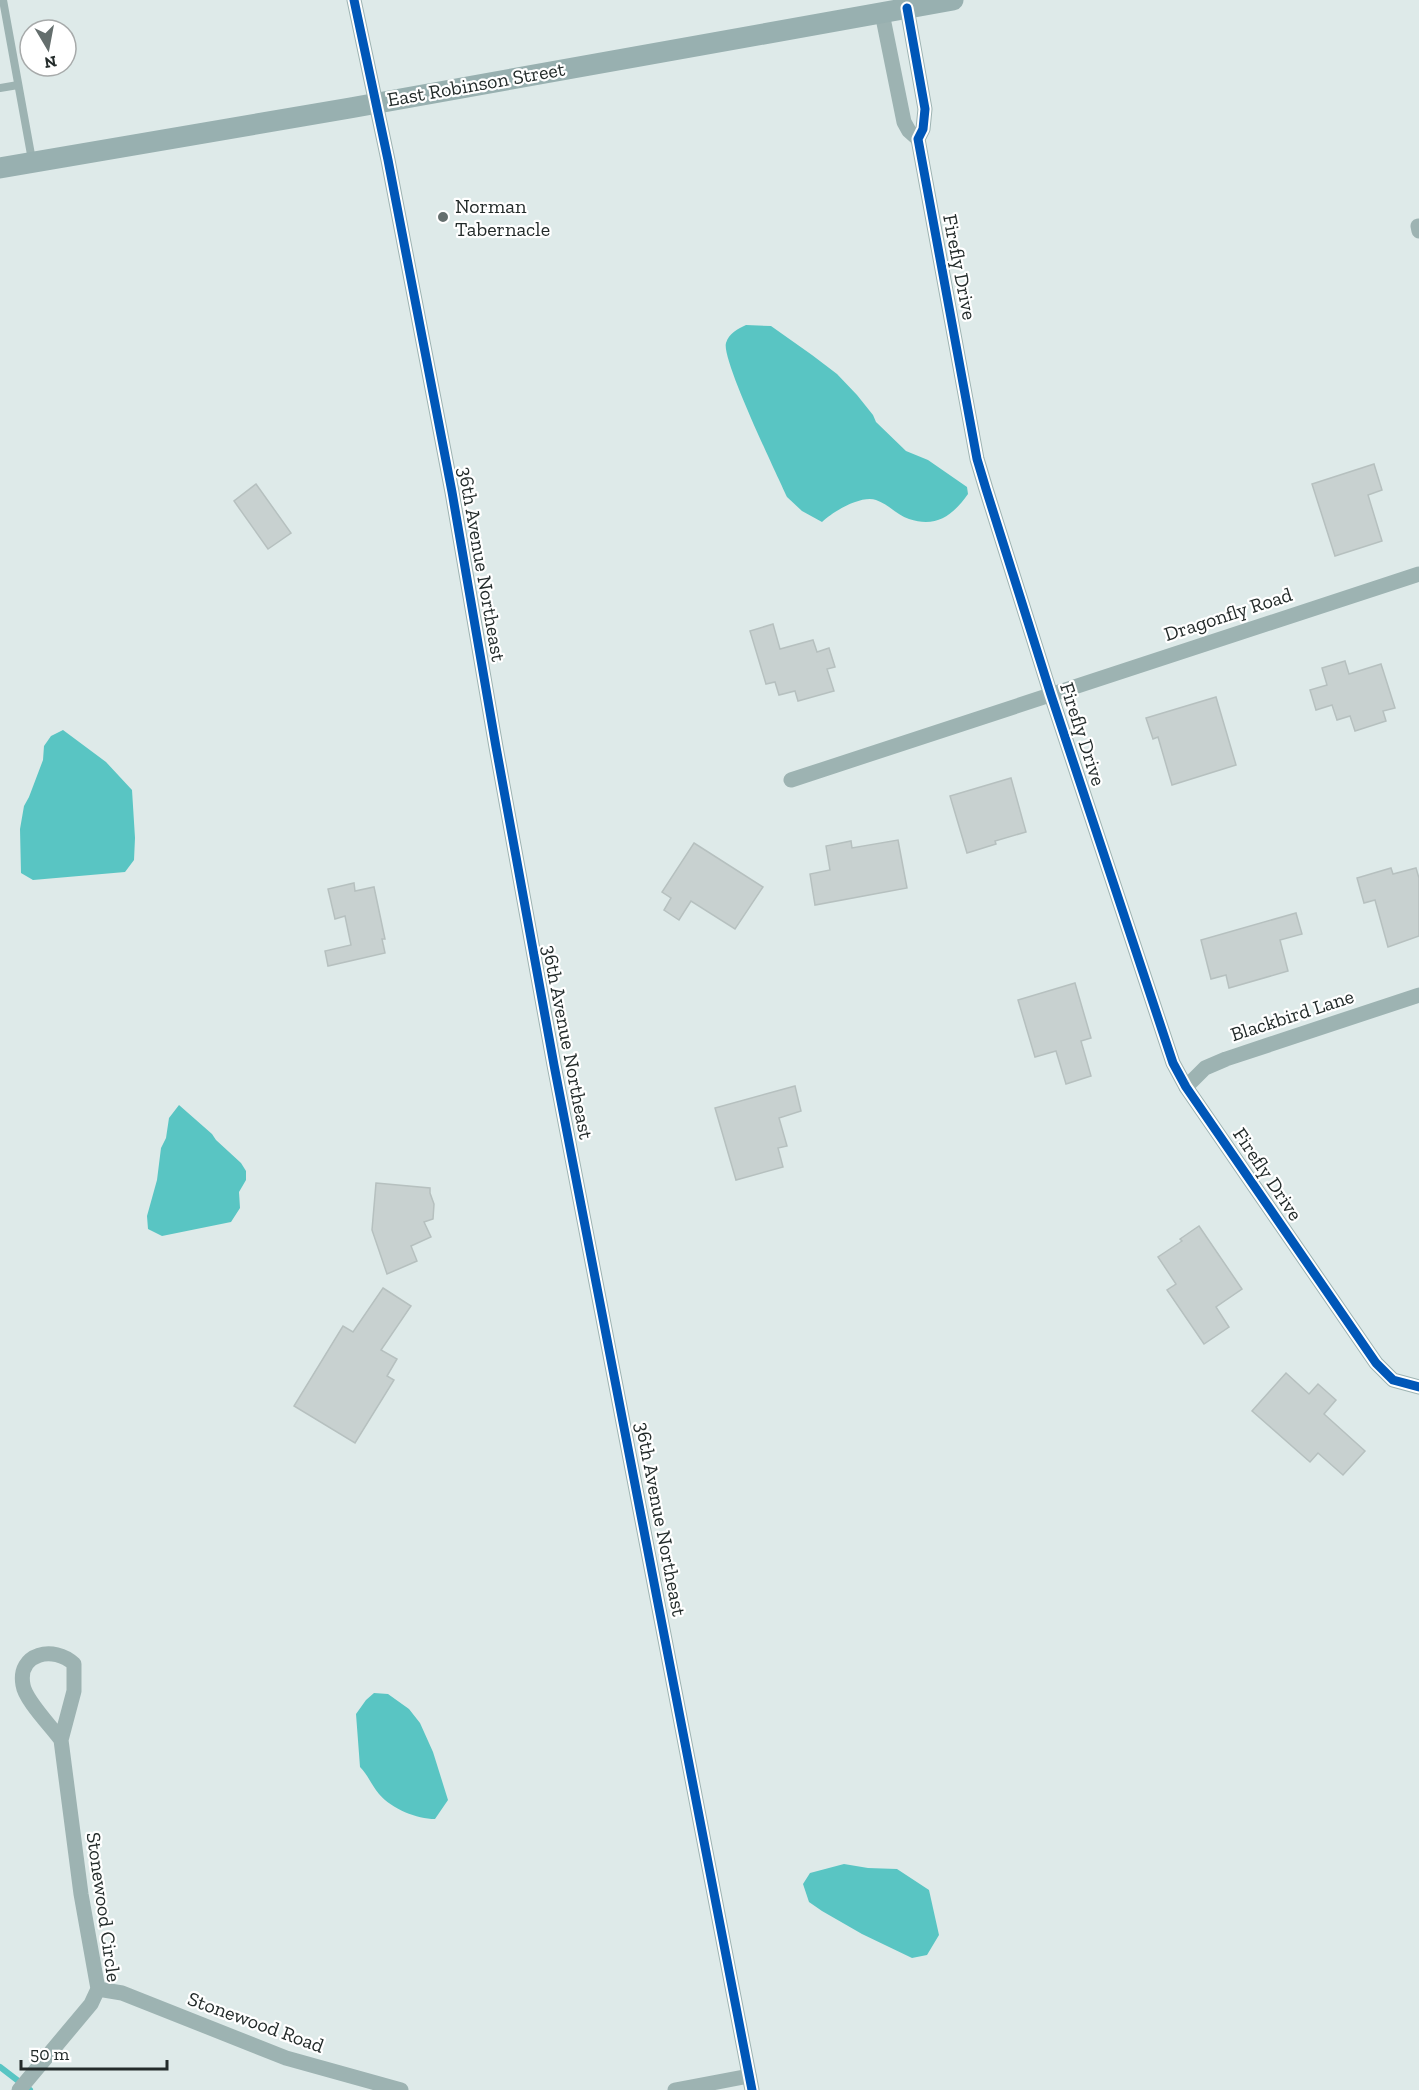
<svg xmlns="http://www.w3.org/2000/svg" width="1419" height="2090" viewBox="0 0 1419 2090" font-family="'Zilla Slab',serif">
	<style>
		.water { fill: #59c5c3 }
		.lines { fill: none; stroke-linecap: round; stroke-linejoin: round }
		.stream { stroke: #59c5c3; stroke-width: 6 }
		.building { fill: #c8d1d0; stroke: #b6c0bf; stroke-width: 1.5 }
		.lane { stroke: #9db3b2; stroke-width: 8 }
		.street { stroke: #9db3b2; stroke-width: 15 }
		.secondary { stroke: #98b0b0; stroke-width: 21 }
		.cycleway-casing { stroke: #fff; stroke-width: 13 }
		.cycleway { stroke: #0057b8; stroke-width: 9 }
		.poi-dot { fill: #646e6d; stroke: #fff; stroke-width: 2 }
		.labels { text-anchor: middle; stroke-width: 4.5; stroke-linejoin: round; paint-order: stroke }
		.street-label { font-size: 20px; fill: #232b2a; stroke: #fff }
		.poi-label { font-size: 20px; fill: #232b2a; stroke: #fff; text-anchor: start }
	</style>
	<rect width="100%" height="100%" fill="#deeae9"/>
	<!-- water -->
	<g class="water">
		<path d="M746,325L771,326L812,355L837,374L857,395L873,415L876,422L906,451L928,460L967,487L968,494C953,515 937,528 909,519C897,515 888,504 876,500C861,495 832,512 822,522L802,511L787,497C777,475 721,359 726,343C729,333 738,329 746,325Z"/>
		<polygon points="63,730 106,762 132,790 135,838 134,860 125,872 33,880 21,873 20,829 24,806 29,797 43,760 44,746 51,736"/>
		<polygon points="179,1105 212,1134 216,1140 241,1163 246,1171 246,1180 239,1192 240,1208 231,1222 162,1236 148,1229 147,1216 157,1180 161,1148 166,1138 169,1118"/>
		<path d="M374,1693L388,1694L409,1709L420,1723L433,1752L448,1800L435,1819C417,1819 392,1809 379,1794C372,1786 368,1775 360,1767L356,1714L366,1700Z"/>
		<polygon points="844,1864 868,1868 897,1869 929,1890 939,1935 927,1955 912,1958 862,1934 822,1911 809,1902 803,1884 810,1873"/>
	</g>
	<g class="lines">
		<!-- stream -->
		<polyline class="stream" points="0,2067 30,2090"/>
	</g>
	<!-- building -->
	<g class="building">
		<polygon points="1374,464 1382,490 1368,495 1382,541 1335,556 1312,484"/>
		<polygon points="256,484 291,533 268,549 234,501"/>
		<polygon points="773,624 780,649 813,640 817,652 829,648 835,667 827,669 834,691 798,701 795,691 779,695 775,682 766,684 750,631"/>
		<polygon points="1345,661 1349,674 1381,664 1395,708 1383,711 1386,721 1355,731 1350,716 1337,720 1332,705 1316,710 1310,690 1327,685 1322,668"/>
		<polygon points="1216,697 1236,765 1172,785 1158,737 1153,739 1146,718"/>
		<polygon points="1011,778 1026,832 995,841 996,844 967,853 950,796"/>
		<polygon points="898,840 907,888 815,905 810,874 830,870 826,846 851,841 852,848"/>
		<polygon points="694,843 763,887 735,929 691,901 679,920 664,910 671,898 662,892"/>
		<polygon points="1391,868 1393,874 1416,868 1419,878 1419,936 1388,947 1375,900 1364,903 1357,878"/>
		<polygon points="354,883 355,891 374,887 385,939 382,939 385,953 328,966 325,951 351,945 345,916 335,919 328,889"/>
		<polygon points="1296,913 1302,934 1280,940 1288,971 1229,988 1226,975 1211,979 1201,940"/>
		<polygon points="1075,983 1091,1038 1081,1041 1091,1076 1066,1084 1056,1051 1035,1057 1018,1000"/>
		<polygon points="795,1086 801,1111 779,1118 787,1146 778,1148 783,1167 736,1180 715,1108"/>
		<polygon points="376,1183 430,1188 430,1193 434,1204 433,1219 424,1222 431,1237 411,1246 417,1261 387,1274 372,1230"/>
		<polygon points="1199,1226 1242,1289 1216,1307 1229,1327 1204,1344 1167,1290 1176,1284 1158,1257 1182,1241 1180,1239"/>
		<polygon points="383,1288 411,1306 381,1350 397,1359 387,1376 394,1380 355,1443 294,1406 343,1326 353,1332"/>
		<polygon points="1286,1373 1309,1394 1318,1384 1336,1400 1324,1414 1365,1451 1343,1475 1318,1453 1310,1462 1252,1411"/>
	</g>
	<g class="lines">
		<!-- lane -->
		<g class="lane">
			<polyline points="3,0 32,160"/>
			<polyline points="0,88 18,85"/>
		</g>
		<!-- street -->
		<g class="street">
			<polyline points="354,0 388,160 452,492 496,747 554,1065 752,2090"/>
			<polyline points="907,8 925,109 923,129 918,139 977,459 986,489 1051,695 1173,1063 1186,1087 1376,1363 1393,1380 1419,1387"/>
			<polyline points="882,13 904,122 909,131 918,139"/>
			<polyline points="1418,226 1419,231"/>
			<polyline points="791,780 1419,574"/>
			<polyline points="1186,1087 1205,1068 1226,1059 1419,995"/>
			<polyline points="98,1989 122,1993 286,2058 401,2090"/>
			<path d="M19,2090L91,2004L98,1989L81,1894L61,1740L74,1691V1664C54,1645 17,1653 23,1685C25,1700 51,1726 61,1740"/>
			<polyline points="675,2090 749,2076"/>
		</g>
		<!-- secondary -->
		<polyline class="secondary" points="0,168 350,108 953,0"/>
		<!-- cycleway casing -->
		<g class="cycleway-casing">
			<g id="cycleway">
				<polyline points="354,0 388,160 452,492 496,747 554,1065 752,2090"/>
				<polyline points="907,8 925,109 923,129 918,139 977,459 986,489 1051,695 1173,1063 1186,1087 1376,1363 1393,1380 1419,1387"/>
			</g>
		</g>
		<!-- cycleway -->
		<use href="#cycleway" class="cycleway"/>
	</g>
	<!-- markers -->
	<circle class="poi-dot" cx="443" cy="217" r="6"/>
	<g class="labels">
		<!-- street labels -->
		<g class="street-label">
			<text transform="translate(476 84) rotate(-10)" y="7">East Robinson Street</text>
			<text transform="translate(960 267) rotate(79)" y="7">Firefly Drive</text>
			<text transform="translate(482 564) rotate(80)" y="7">36th Avenue Northeast</text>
			<text transform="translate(1228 614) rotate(-18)" y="7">Dragonfly Road</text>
			<text transform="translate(1083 734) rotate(72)" y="7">Firefly Drive</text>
			<text transform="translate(1292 1015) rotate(-18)" y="7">Blackbird Lane</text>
			<text transform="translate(568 1042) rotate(79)" y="7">36th Avenue Northeast</text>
			<text transform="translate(1268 1174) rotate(56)" y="7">Firefly Drive</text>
			<text transform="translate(661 1519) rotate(79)" y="7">36th Avenue Northeast</text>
			<text transform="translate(104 1907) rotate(82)" y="7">Stonewood Circle</text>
			<text transform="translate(256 2022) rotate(20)" y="7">Stonewood Road</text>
		</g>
		<!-- poi labels -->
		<g class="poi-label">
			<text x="455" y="213">Norman<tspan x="455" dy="23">Tabernacle</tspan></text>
		</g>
	</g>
	<!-- north arrow -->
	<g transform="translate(48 48) rotate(170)"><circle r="28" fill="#ffffff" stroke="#a7aaaa" stroke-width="1.5"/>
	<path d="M0-4.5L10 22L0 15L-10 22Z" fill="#646e6d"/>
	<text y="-9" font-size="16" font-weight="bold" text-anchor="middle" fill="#232b2a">N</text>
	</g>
	<!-- scale -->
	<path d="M21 2060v9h146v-9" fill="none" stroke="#232b2a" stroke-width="3"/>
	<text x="30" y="2060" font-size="18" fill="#232b2a" stroke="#ffffff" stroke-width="4.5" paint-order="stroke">50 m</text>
</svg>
